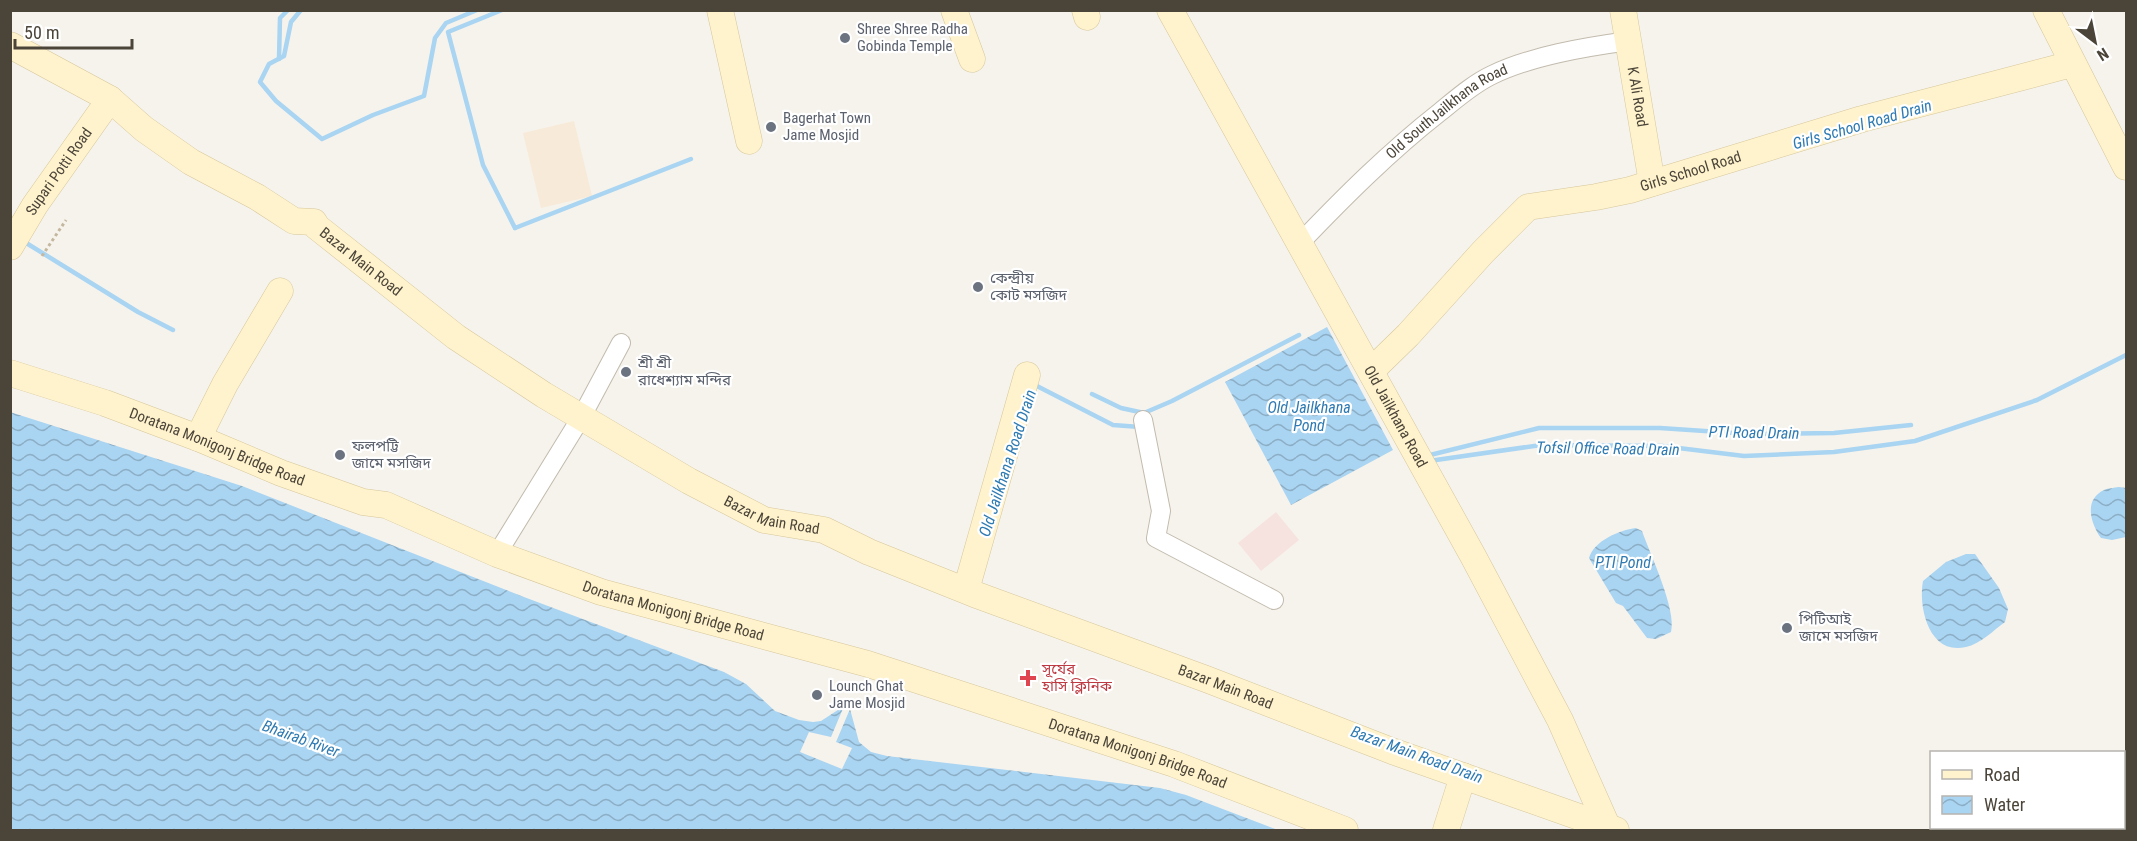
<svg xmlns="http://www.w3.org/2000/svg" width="2137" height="841" viewBox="0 0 2137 841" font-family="'Roboto Condensed','Noto Sans Bengali',sans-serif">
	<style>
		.commercial { fill: #f7ead8 }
		.medical { fill: #f6e3e0 }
		.water { fill: url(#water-waves) }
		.pier { fill: #f6f3ec }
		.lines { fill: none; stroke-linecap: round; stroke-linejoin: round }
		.stream { stroke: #a9d4f2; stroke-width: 4.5 }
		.street-casing { stroke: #c2bbae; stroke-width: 20 }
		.secondary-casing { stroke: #d6c79b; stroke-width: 27 }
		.path { stroke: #c4b79f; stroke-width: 3; stroke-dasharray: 3 3; stroke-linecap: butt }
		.street { stroke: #fff; stroke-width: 18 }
		.secondary { stroke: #fff3cd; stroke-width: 26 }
		.worship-dot { fill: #6b7280; stroke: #fff; stroke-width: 2 }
		.health-dot { fill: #e0444e; stroke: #fff; stroke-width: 2 }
		.labels { text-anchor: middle; stroke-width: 4.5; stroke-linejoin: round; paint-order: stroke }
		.worship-label { font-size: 15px; fill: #5b616d; stroke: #fff; text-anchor: start }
		.street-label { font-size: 15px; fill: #4b4439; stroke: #fff }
		.health-label { font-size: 15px; fill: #be3a42; stroke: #fff; text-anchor: start }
		.water-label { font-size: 16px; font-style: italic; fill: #2e7ab2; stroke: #fff }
	</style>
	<defs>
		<pattern id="water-waves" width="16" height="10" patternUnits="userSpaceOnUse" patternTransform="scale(1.5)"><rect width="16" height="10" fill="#a9d4f2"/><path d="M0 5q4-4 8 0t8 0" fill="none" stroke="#8caec5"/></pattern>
	</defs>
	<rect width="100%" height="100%" fill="#f6f3ec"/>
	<!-- commercial -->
	<polygon class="commercial" points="574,121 592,196 541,208 523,133"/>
	<!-- medical -->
	<polygon class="medical" points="1276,512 1299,540 1261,571 1238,543"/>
	<!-- water -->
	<g class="water">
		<polygon points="1327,327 1393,450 1291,505 1225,382"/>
		<polygon points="10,412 242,486 524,597 724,672 746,684 775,711 799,720 813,722 821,721 844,706 850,709 859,742 871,752 887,756 1160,788 1186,795 1278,830 11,830"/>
		<path d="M2119,487L2126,488V537L2112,540L2101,538C2091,524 2083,500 2104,490C2108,488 2114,488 2119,487Z"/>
		<path d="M1636,528L1642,531C1650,554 1677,610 1671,632L1656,639L1647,638L1623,606L1616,603L1589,558C1594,541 1619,530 1636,528Z"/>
		<path d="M1966,554H1975L1999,588L2008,609L2005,622C1994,630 1980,644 1966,647C1929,656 1918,607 1923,581L1946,562Z"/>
	</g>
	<!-- pier -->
	<polygon class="pier" points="844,706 850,709 836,742 852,748 842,769 800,752 809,732 831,737"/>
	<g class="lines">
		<!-- stream -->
		<g class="stream">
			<polyline points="301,10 291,22 284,56 269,64 260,82 276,101 322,139 373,115 424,96 435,38 446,23 477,10"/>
			<polyline points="502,10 448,32 483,165 515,228"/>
			<polyline points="279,59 280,18 288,10"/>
			<polyline points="515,228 691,159"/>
			<polyline points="23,241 138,312 173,330"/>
			<polyline points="1033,384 1113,425 1140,427"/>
			<polyline points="1092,394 1121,408 1144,413 1172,401 1299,335"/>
			<polyline points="1426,456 1539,428 1660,428 1749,434 1834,433 1911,425"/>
			<polyline points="1429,461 1541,445 1662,446 1744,456 1834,452 1915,441 2037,400 2126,355"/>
		</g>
		<!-- street casing -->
		<g class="street-casing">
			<g id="street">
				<path id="s1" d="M1300,243C1344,197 1389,152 1440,112C1456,99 1473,84 1492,75C1531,56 1585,47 1629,41"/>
				<polyline points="1143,420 1161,511 1156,538 1274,600"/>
				<polyline points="497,554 582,416 621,343"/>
				<polyline points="2124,774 2126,772"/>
				<polyline points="2018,830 2023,828"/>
			</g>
		</g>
		<!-- secondary casing -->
		<g class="secondary-casing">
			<g id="secondary">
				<polyline points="720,10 749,141"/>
				<polyline points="954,10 972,59"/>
				<polyline points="1085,10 1087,17"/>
				<path id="s2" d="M1170,10L1473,556L1560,720L1608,828"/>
				<path id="s3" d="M1623,10L1652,183"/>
				<polyline points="2046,10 2126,167"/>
				<path id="s4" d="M10,45L110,99L144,129L191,162L257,197L294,221L314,222L317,227L456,337L544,395L689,481L764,520L824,530L869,552L974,594L1206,679L1392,751L1616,830"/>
				<path id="s5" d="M10,247L35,205L110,99"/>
				<path id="s6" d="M1371,371L1408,335L1483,252L1528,207L1596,197L1630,190L1862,119L2072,64"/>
				<path id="s7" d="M10,373L105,403L198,438L281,473L363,502L386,505L497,554L601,592L868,664L1174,764L1345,830"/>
				<polyline points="198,438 225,384 280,291"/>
				<polyline points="966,590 1027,375"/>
				<polyline points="1446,830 1463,776"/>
			</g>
		</g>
		<!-- path -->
		<polyline class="path" points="42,256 66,220"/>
		<!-- street -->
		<use href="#street" class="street"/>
		<!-- secondary -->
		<use href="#secondary" class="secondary"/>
	</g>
	<!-- markers -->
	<g class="worship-dot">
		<circle cx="845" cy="38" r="6"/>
		<circle cx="771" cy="127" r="6"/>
		<circle cx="978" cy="287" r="6"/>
		<circle cx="626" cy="372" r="6"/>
		<circle cx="340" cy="455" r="6"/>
		<circle cx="1787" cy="628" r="6"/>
		<circle cx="817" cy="695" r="6"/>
	</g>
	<path class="health-dot" d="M1025 669h6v6h6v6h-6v6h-6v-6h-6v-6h6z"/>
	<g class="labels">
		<!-- worship labels -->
		<g class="worship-label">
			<text x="857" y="34">Shree Shree Radha<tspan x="857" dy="17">Gobinda Temple</tspan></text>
			<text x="783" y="123">Bagerhat Town<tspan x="783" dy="17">Jame Mosjid</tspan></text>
			<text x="990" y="283">কেন্দ্রীয়<tspan x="990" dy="17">কোট মসজিদ</tspan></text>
			<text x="638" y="368">শ্রী শ্রী<tspan x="638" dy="17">রাধেশ্যাম মন্দির</tspan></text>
			<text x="352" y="451">ফলপট্টি<tspan x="352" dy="17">জামে মসজিদ</tspan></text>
			<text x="1799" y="624">পিটিআই<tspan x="1799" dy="17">জামে মসজিদ</tspan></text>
			<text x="829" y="691">Lounch Ghat<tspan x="829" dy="17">Jame Mosjid</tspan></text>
		</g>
		<!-- street labels -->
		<g class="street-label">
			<text dy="5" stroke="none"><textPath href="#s3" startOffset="88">K Ali Road</textPath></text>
			<text dy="5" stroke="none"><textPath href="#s1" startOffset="198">Old SouthJailkhana Road</textPath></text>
			<text dy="5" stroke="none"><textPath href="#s6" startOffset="394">Girls School Road</textPath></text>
			<text dy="5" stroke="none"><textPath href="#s5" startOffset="90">Supari Potti Road</textPath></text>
			<text dy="5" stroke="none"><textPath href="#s4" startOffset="417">Bazar Main Road</textPath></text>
			<text dy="5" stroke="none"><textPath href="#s2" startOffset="465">Old Jailkhana Road</textPath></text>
			<text dy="5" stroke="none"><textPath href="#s7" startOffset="220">Doratana Monigonj Bridge Road</textPath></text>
			<text dy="5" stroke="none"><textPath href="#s4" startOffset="903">Bazar Main Road</textPath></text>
			<text dy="5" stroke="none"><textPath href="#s7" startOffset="706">Doratana Monigonj Bridge Road</textPath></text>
			<text dy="5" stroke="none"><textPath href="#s4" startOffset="1389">Bazar Main Road</textPath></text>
			<text dy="5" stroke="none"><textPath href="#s7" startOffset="1192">Doratana Monigonj Bridge Road</textPath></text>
		</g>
		<!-- health labels -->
		<g class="health-label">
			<text x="1042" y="674">সূর্যের<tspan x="1042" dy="17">হাসি ক্লিনিক</tspan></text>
		</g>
		<!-- water labels -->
		<g class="water-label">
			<text transform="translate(1862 124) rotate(-16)" y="6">Girls School Road Drain</text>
			<text x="1309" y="413">Old Jailkhana<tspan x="1309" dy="18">Pond</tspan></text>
			<text transform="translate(1754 432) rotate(1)" y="6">PTI Road Drain</text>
			<text transform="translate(1608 448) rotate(1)" y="6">Tofsil Office Road Drain</text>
			<text transform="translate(1007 463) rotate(-72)" y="6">Old Jailkhana Road Drain</text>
			<text x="1623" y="568">PTI Pond</text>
			<text transform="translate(301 738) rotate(20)" y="6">Bhairab River</text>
			<text transform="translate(1417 754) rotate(20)" y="6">Bazar Main Road Drain</text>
		</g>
	</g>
	<!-- border -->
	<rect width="2137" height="841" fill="none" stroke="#4b4439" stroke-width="24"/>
	<!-- legend -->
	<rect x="1930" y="751" width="195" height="78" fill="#ffffff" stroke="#b7b4b0" stroke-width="1.5"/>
	<rect x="1942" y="770" width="30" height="9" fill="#fff3cd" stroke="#b7b4b0" stroke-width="1.5"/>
	<text x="1984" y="781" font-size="18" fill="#4b4439">Road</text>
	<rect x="1942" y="796" width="30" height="18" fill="url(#water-waves)" stroke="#b7b4b0" stroke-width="1.5"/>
	<text x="1984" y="811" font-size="18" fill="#4b4439">Water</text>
	<!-- north arrow -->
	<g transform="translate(2095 42) rotate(148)" stroke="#ffffff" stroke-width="4.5" paint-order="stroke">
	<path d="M0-4.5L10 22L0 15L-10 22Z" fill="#4b4439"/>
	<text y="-9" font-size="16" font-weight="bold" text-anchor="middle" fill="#4b4439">N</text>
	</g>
	<!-- scale -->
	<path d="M15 39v9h117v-9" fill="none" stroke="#4b4439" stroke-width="3"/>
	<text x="24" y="39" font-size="18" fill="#4b4439" stroke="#ffffff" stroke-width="4.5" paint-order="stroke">50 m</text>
</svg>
